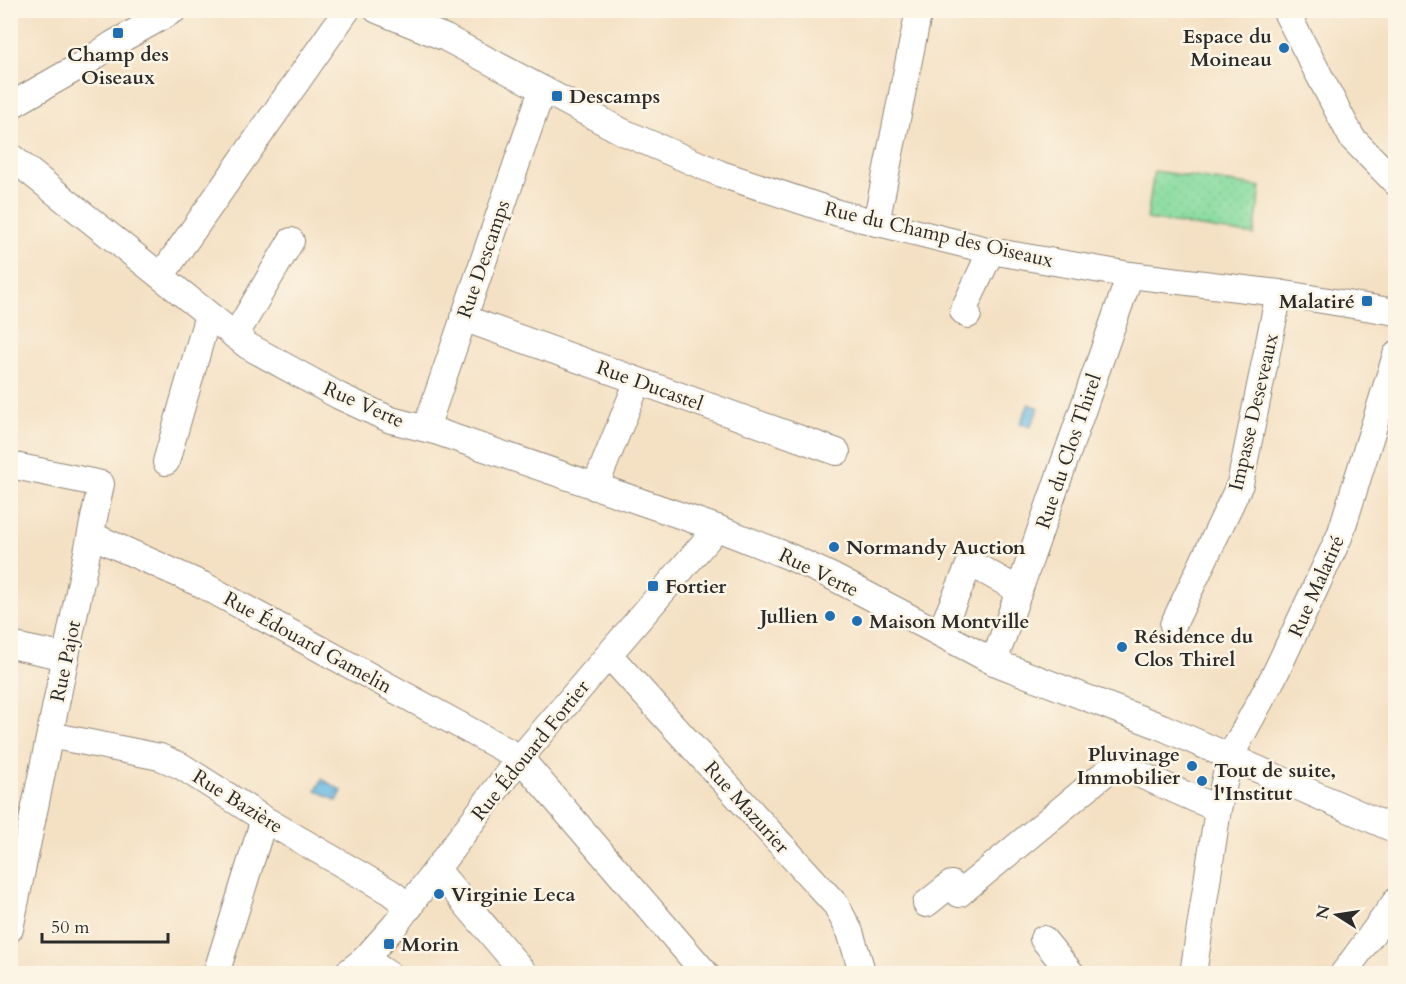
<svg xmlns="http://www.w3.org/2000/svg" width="1406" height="984" viewBox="0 0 1406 984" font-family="Cardo,serif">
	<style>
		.garden { fill: url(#garden-dots); stroke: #588264; stroke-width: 1.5 }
		.water { fill: url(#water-ripples); stroke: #4a7287; stroke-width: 1.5 }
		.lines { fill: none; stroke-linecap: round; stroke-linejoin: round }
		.minor-casing { stroke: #908678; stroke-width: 28 }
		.minor { stroke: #fff; stroke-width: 26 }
		.poi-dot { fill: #1f6fb2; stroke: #fcf5e5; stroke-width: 2 }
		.labels { text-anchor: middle; stroke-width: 5; stroke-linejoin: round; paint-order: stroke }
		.poi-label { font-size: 20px; font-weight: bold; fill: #2b2b2b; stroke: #fcf5e5; text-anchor: start }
		.street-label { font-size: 20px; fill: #2b2b2b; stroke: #fcf5e5 }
	</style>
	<defs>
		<pattern id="garden-dots" width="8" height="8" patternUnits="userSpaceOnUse" patternTransform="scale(1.5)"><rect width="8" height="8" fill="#84da9e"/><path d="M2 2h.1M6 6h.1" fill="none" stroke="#72bb88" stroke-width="1.8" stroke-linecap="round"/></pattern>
		<pattern id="water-ripples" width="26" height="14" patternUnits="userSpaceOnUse" patternTransform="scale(1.5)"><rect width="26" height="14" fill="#68b9e3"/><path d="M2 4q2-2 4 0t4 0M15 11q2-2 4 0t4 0" fill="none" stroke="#5697b8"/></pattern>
	</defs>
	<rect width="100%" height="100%" fill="#fcf5e5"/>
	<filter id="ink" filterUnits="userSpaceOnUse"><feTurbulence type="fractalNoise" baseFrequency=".0167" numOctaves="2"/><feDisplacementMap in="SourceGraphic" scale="12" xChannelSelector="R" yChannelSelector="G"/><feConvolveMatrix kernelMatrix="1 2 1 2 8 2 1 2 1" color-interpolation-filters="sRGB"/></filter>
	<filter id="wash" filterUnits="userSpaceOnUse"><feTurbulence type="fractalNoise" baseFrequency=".008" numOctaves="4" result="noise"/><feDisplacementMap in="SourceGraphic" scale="24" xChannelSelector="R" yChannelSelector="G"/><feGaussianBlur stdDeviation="1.35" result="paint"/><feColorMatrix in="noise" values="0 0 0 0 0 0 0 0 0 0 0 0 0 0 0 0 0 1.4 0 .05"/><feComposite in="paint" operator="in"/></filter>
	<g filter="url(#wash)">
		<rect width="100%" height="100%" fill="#f4e1c4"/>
		<!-- garden -->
		<polygon class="garden" points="1154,171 1261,187 1254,235 1147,219"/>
		<!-- water -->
		<g class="water">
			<polygon points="1029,404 1039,408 1030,427 1020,423"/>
			<polygon points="322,779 342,791 337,801 316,790"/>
		</g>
	</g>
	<g filter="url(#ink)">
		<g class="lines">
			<!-- minor casing -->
			<g class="minor-casing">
				<g id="minor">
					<polyline points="377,10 446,38 623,132 721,174 838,213 991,251 1130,275 1279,293 1396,312"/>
					<polyline points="1285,10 1352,138 1396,183"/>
					<polyline points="10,106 85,63 113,44 174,10"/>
					<polyline points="10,156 248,346 339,396 391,420 438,432 717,528 788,556 831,576 994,662 1162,727 1396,830"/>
					<polyline points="876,223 919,10"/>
					<polyline points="161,276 347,10"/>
					<polyline points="968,315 963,311 991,251"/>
					<polyline points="463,318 837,452"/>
					<polyline points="235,336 291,241"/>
					<polyline points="426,428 542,90"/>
					<polyline points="166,462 208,315"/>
					<polyline points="10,465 101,484 10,929"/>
					<polyline points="595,487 638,381"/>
					<polyline points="91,535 203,585 520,758 706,974"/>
					<polyline points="1173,625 1240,484 1279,293"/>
					<polyline points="940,633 970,563 1019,590"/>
					<polyline points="10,645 66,657"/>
					<polyline points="609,655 836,905 850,932 863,974"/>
					<polyline points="994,662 1130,275"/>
					<polyline points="50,735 160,757 181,766 264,819 390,892 410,907"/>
					<polyline points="437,870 525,974"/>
					<polyline points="926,904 951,884 959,894 1116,764 1218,809"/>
					<polyline points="1043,939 1072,974"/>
					<polyline points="365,959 388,974"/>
					<polyline points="216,974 264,819"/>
					<polyline points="346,974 365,959 395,925 515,764 717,528"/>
					<polyline points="1193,974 1218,809 1230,757 1276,672 1340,535 1396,355"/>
					<polyline points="1343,974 1396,901"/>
				</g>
			</g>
			<!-- minor -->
			<use href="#minor" class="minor"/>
		</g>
	</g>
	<!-- markers -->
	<g class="poi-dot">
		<rect x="112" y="27" width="12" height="12" rx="3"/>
		<circle cx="1284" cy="48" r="6"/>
		<rect x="551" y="90" width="12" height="12" rx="3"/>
		<rect x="1361" y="295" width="12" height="12" rx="3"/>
		<circle cx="834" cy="547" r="6"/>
		<rect x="647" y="580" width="12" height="12" rx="3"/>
		<circle cx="830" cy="616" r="6"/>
		<circle cx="857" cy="621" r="6"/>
		<circle cx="1122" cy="647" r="6"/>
		<circle cx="1192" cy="766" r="6"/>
		<circle cx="1202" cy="781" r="6"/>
		<circle cx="439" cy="894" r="6"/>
		<rect x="383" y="938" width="12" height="12" rx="3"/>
	</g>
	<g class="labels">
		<!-- poi labels -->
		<g class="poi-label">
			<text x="1272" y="43" text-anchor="end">Espace du<tspan x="1272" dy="23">Moineau</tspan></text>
			<text x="118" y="61" text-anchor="middle">Champ des<tspan x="118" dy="23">Oiseaux</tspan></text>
			<text x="569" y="103">Descamps</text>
			<text x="1355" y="308" text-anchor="end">Malatiré</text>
			<text x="846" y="554">Normandy Auction</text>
			<text x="665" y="593">Fortier</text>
			<text x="818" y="623" text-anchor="end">Jullien</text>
			<text x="869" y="628">Maison Montville</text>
			<text x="1134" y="643">Résidence du<tspan x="1134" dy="23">Clos Thirel</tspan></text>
			<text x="1180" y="761" text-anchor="end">Pluvinage<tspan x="1180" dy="23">Immobilier</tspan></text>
			<text x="1214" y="777">Tout de suite,<tspan x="1214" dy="23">l'Institut</tspan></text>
			<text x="451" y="901">Virginie Leca</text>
			<text x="401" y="951">Morin</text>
		</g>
		<!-- street labels -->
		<g class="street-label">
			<text transform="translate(939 234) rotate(13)" y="7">Rue du Champ des Oiseaux</text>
			<text transform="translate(483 259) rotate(-71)" y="7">Rue Descamps</text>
			<text transform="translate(650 385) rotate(20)" y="7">Rue Ducastel</text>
			<text transform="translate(364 404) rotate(24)" y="7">Rue Verte</text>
			<text transform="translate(1253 412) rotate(-77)" y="7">Impasse Deseveaux</text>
			<text transform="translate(1068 451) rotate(-71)" y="7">Rue du Clos Thirel</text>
			<text transform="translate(819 572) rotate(26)" y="7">Rue Verte</text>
			<text transform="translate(1316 586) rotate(-66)" y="7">Rue Malatiré</text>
			<text transform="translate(308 642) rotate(29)" y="7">Rue Édouard Gamelin</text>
			<text transform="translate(65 661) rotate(-78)" y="7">Rue Pajot</text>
			<text transform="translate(530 750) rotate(-51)" y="7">Rue Édouard Fortier</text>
			<text transform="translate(238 801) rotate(32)" y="7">Rue Bazière</text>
			<text transform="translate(747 807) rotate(48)" y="7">Rue Mazurier</text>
		</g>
	</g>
	<!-- margin -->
	<rect width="1406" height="984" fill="none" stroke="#fcf5e5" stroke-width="36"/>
	<!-- north arrow -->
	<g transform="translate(1337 915) rotate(282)" stroke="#fcf5e5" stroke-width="4.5" paint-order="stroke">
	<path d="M0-4.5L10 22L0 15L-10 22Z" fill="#2b2b2b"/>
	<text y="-9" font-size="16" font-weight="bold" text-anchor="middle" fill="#2b2b2b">N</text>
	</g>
	<!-- scale -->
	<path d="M42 933v9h126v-9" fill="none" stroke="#2b2b2b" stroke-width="3"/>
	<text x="51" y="933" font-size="18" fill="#2b2b2b" stroke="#fcf5e5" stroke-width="4.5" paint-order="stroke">50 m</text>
</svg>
